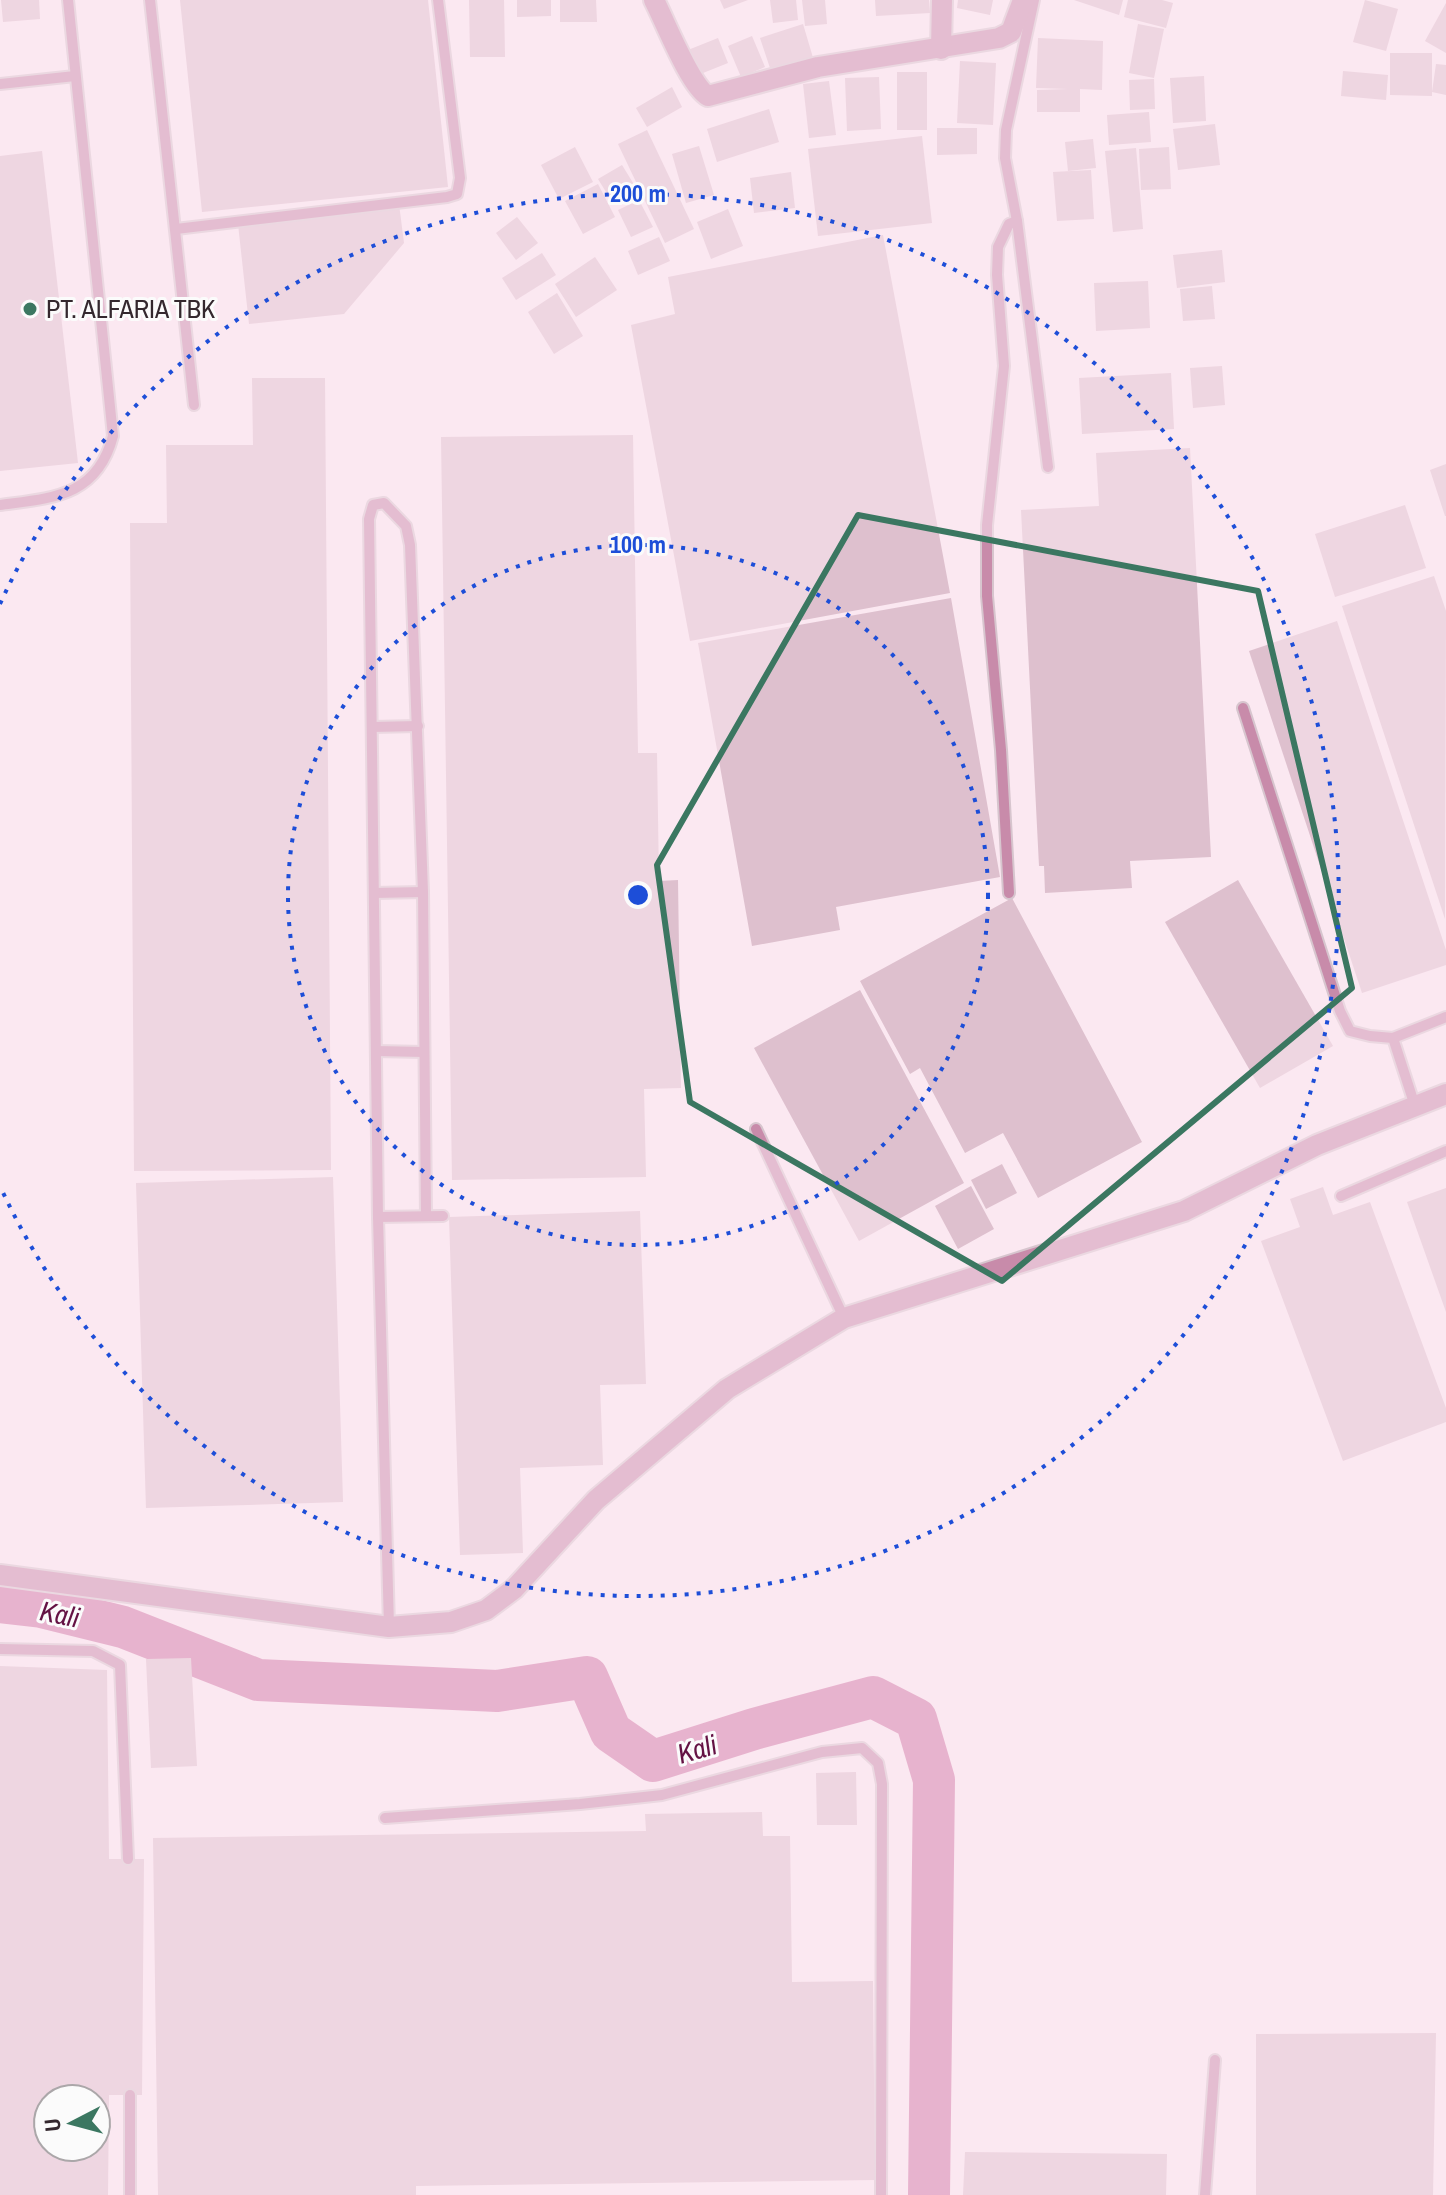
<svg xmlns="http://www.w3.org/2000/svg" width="1446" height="2195" viewBox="0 0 1446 2195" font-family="'Archivo Narrow',sans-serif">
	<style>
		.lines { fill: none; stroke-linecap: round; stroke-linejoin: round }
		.river { stroke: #cf74a4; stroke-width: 42 }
		.building { fill: #dec0ce; fill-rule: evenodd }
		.service-casing { stroke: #d7c5ce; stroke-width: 14 }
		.minor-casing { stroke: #d7c5ce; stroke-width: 24 }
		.tertiary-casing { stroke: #d7c5ce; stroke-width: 24 }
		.service { stroke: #c88baa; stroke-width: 10 }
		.minor { stroke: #c88baa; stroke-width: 20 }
		.tertiary { stroke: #c88baa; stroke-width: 20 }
		.marked { fill: none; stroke: #3b7761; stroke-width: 6; stroke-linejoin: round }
		.ring { fill: none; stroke: #1d4ed8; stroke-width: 4; stroke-dasharray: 4 8 }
		.poi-dot { fill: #3b7761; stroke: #fbfbfb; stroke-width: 3 }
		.labels { text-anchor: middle; stroke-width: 6; stroke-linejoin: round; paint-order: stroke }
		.poi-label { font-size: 26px; fill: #34282e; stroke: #fbfbfb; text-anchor: start }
		.water-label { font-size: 28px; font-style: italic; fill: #641244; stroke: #fbfbfb }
		.centre { fill: #1d4ed8; stroke: #fbfbfb; stroke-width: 4 }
		.ring-label { font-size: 24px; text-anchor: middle; font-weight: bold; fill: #1d4ed8; stroke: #fbfbfb; stroke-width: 6; stroke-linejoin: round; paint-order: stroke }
	</style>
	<rect width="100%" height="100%" fill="#fbe8f1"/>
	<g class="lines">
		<!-- river -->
		<polyline class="river" points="0,1602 42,1607 123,1627 258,1680 497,1691 587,1677 611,1732 653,1761 754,1729 873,1697 916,1719 934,1780 929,2195"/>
	</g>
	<!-- building -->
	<g class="building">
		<polygon points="1,0 39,0 40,19 3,22"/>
		<polygon points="180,0 428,0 448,187 202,212"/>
		<polygon points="469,0 504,0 505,57 470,57"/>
		<polygon points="517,0 551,0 551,16 517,17"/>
		<polygon points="560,0 596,0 597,22 560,22"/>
		<polygon points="720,0 748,0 724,9"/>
		<polygon points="770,0 796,0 798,20 773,23"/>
		<polygon points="802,0 825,0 827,24 805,26"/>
		<polygon points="875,0 929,0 930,13 876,16"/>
		<polygon points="958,0 993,0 990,15 957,8"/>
		<polygon points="1074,0 1123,0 1119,15"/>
		<polygon points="1128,0 1162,0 1173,3 1166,28 1124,17"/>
		<polygon points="1365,0 1398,9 1386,51 1353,42"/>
		<polygon points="1446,3 1446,53 1425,41"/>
		<polygon points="803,24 814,61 772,74 760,38"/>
		<polygon points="1138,24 1164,29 1154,78 1129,73"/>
		<polygon points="752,36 765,67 741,77 728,46"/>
		<polygon points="718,38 728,63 698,75 688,50"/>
		<polygon points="1038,38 1103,41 1102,90 1080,89 1080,112 1037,112 1037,90 1068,89 1036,88"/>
		<polygon points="1390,53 1432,53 1432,96 1390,95"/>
		<polygon points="960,61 996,63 993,125 957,123"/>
		<polygon points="1436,64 1446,65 1446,95 1432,92"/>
		<polygon points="1343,71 1388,75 1386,100 1341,96"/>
		<rect x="897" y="72" width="30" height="58"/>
		<polygon points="1204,76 1206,121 1173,123 1170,78"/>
		<polygon points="879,77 881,129 847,131 845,78"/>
		<polygon points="1154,79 1155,109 1130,110 1129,80"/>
		<polygon points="829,81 836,135 809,138 803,84"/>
		<polygon points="672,87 682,107 647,127 636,108"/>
		<polygon points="769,109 779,142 717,162 707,129"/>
		<polygon points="1149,112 1151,142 1109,145 1107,115"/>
		<polygon points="1215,124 1220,165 1178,170 1173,129"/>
		<polygon points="937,128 977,128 977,154 937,155"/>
		<polygon points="647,130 694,229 665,243 618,144"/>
		<polygon points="922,136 932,223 818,236 808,149"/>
		<polygon points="1093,139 1096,168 1068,171 1065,142"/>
		<polygon points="699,146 714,195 686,203 672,154"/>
		<polygon points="575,147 593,182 559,199 541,165"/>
		<polygon points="1169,147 1171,189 1141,190 1139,149"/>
		<polygon points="1136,148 1143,229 1113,232 1105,151"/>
		<polygon points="42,151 78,463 0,471 0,156"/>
		<polygon points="622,165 638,191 614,205 598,179"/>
		<polygon points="1091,170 1094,219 1057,221 1053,172"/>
		<polygon points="791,172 795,208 754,213 750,178"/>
		<polygon points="598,184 615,217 583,234 565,201"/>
		<polygon points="639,200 653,227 631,237 618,210"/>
		<polygon points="399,204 404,243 344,314 249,324 238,224"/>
		<polygon points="728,209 743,246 711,259 697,222"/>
		<polygon points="517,217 538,243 516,260 496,233"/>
		<polygon points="883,235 950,593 690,641 631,325 675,314 668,277"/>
		<polygon points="659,237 670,261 638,275 628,251"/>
		<polygon points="1222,250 1225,282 1177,288 1173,255"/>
		<polygon points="542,253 556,275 516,300 502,278"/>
		<polygon points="595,257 617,290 576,317 555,284"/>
		<polygon points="1148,281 1150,328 1096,331 1094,283"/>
		<polygon points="1212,286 1215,319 1183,321 1180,289"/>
		<polygon points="557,293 583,336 554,354 528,312"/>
		<polygon points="1222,366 1225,405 1193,408 1190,368"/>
		<polygon points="1171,373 1174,429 1082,434 1079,378"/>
		<polygon points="252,378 325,378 331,1170 134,1171 130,523 167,523 166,445 253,445"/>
		<polygon points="633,435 638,753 657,753 659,881 678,880 681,1088 644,1089 646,1177 452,1180 441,437"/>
		<polygon points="1190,448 1211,857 1130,861 1132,888 1045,893 1044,866 1039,866 1021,510 1099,506 1096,453"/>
		<polygon points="1446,464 1446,516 1445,516 1430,470"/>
		<polygon points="1405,505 1426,568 1335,597 1315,534"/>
		<polygon points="1434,576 1446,611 1445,919 1342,606"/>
		<polygon points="951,598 1000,877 836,907 840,930 752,946 698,643"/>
		<polygon points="1337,621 1446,950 1446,965 1362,993 1249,651"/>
		<polygon points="1238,880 1333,1046 1260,1088 1165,922"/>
		<polygon points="1012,898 1142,1142 1038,1198 1003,1133 965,1153 920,1068 910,1074 860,981"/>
		<polygon points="860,990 964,1183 859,1241 754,1048"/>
		<polygon points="1002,1164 1017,1193 986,1209 971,1180"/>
		<polygon points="333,1177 343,1502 146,1508 136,1183"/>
		<polygon points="971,1186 994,1229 958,1249 935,1206"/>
		<polygon points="1323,1187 1333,1215 1370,1202 1446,1408 1446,1422 1343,1461 1261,1241 1300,1227 1290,1199"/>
		<polygon points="1446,1188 1446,1312 1407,1202"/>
		<polygon points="640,1211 646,1384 600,1385 603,1465 520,1468 523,1553 460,1555 449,1217"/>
		<polygon points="191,1658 197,1766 151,1768 146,1659"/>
		<path d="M0,1666L107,1670L109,1859H144L142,2095H109L108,2195H0ZM48,2099H96V2147H48Z"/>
		<polygon points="856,1772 857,1825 817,1825 816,1773"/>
		<polygon points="762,1812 763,1836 790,1836 792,1982 873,1981 875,2180 416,2186 416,2195 158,2195 153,1838 646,1831 645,1814"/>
		<polygon points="1436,2033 1433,2195 1256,2195 1256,2034"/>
		<polygon points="965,2152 1167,2154 1166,2195 963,2195"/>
	</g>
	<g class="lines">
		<!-- service casing -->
		<g class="service-casing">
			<g id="service">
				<polyline points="150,0 194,405"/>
				<polyline points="1034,0 1006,130 1005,158 1017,221 1048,467"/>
				<polyline points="0,84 75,76"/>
				<polyline points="176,229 447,197 457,194 460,178 438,0"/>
				<path d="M0,505C52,498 97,497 113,436L68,0"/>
				<polyline points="1243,708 1340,1011 1350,1031 1370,1036 1393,1038 1415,1106"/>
				<polyline points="372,727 418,726"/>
				<polyline points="374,893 423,892"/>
				<polyline points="1009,893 1001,750 987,596 987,525 1004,366 997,275 998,247 1009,224 1017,221"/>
				<polyline points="1393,1038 1446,1017"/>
				<polyline points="376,1051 424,1052"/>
				<polyline points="756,1129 844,1318"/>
				<polyline points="1341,1196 1446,1151"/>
				<polyline points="378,1217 443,1216"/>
				<polyline points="389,1627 378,1217 369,519 373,505 384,503 406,526 410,545 423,892 426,1216"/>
				<polyline points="0,1649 93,1651 120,1665 128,1859"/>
				<polyline points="385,1818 580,1804 662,1795 822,1752 862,1748 878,1763 882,1784 881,2195"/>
				<polyline points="130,2195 130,2095"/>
				<polyline points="1205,2195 1215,2060"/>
			</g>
		</g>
		<!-- minor casing -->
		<g class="minor-casing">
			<g id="minor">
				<path d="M654,0C665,21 690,86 708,96L818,67L999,38L1011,32L1023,0"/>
				<polyline points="941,49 942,0"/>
			</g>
		</g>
		<!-- tertiary casing -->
		<g class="tertiary-casing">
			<polyline id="tertiary" points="0,1575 389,1627 451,1622 486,1610 514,1589 596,1500 727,1389 844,1318 1184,1211 1317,1145 1446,1094"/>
		</g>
		<!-- service -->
		<use href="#service" class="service"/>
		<!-- minor -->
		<use href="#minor" class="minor"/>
		<!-- tertiary -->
		<use href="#tertiary" class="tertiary"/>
	</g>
	<!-- marked area -->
	<path d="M0 0H1446V2195H0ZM858,515L1258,591L1352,988L1002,1281L690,1102L657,865Z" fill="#fbe8f1" fill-opacity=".55" fill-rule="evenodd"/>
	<path class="marked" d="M858,515L1258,591L1352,988L1002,1281L690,1102L657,865Z"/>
	<!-- distance rings -->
	<g class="ring">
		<circle cx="638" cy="895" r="350"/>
		<path d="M0 604A701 701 0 1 1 0 1186"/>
	</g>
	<!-- markers -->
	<circle class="poi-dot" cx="30" cy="309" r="8"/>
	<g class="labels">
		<!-- poi labels -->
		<g class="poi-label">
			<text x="46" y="318">PT. ALFARIA TBK</text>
		</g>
		<!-- water labels -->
		<g class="water-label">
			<text transform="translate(60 1614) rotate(12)" y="10">Kali</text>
			<text transform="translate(697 1749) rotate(-16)" y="10">Kali</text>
		</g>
	</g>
	<circle cx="638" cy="895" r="12" class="centre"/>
	<g class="ring-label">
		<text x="638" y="202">200 m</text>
		<text x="638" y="553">100 m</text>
	</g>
	<!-- north arrow -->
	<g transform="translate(72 2123) rotate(264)"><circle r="38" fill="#fbfbfb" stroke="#aba7a9" stroke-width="2"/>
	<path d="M0-6L14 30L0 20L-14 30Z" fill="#3b7761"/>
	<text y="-12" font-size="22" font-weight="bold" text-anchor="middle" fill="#34282e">U</text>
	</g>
</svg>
